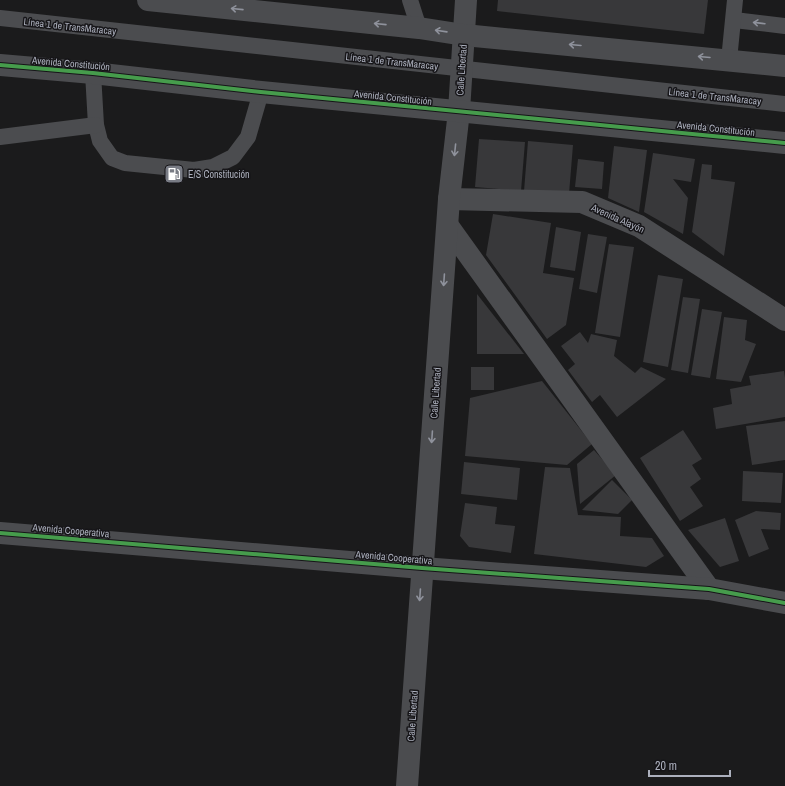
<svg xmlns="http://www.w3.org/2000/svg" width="785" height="786" viewBox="0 0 785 786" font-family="'Archivo Narrow',sans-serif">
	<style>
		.building { fill: #38383a }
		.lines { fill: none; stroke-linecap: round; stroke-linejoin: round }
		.service { stroke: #4b4c4f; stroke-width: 16 }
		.minor { stroke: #4b4c4f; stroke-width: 22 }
		.tertiary { stroke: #4b4c4f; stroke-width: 22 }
		.cycleway-casing { stroke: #161518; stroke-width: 6 }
		.cycleway { stroke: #469c4c; stroke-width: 4 }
		.oneway { stroke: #8f929c }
		.labels { text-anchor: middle; stroke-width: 3; stroke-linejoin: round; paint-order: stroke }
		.street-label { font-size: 10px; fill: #acb0bd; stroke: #161518 }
		.poi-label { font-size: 10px; fill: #acb0bd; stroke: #161518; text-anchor: start }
	</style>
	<rect width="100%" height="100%" fill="#1b1b1c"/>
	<!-- building -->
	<g class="building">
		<polygon points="498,0 708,0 704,34 497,11"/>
		<polygon points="479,139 525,142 521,191 475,187"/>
		<polygon points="528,141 573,145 569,194 524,191"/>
		<polygon points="614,146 647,150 639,212 608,198"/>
		<polygon points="653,153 695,159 691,182 673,179 688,198 683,234 644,212"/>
		<polygon points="578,159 604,162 602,189 575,187"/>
		<polygon points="702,164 712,165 711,179 735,182 724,256 692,232"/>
		<polygon points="493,214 551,223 543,273 574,278 566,325 547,339 486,255"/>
		<polygon points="556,227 581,232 575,271 550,267"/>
		<polygon points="588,234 607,237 597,293 579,289"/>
		<polygon points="609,244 634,247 620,337 595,333"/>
		<polygon points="658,275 683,279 668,367 643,362"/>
		<polygon points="477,294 524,354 477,354"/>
		<polygon points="683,297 700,299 688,373 671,370"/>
		<polygon points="702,309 722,312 710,378 691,375"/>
		<polygon points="724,317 747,320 745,340 756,344 741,382 716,379"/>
		<polygon points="580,332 588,343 591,334 617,340 614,356 635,373 641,367 666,379 617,417 600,395 592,402 568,370 575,364 561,346"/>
		<rect x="471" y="367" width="23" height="23"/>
		<polygon points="784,371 785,378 785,417 716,429 713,408 732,404 730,389 751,385 749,376"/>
		<polygon points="542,381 592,444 567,465 465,456 470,398"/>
		<polygon points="785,421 785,460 752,465 746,426"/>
		<polygon points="683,430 702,459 692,465 701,479 690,487 703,506 680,521 640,458"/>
		<polygon points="594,450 616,475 580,504 577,464"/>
		<polygon points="464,462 520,468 517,500 461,494"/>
		<polygon points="545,467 570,468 578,515 621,517 620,536 652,538 664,556 646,567 534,554"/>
		<polygon points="743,471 783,473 781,503 742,501"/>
		<polygon points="612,480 632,500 618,514 582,510"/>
		<polygon points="465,503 497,507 495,524 515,526 511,553 469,547 460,536"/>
		<polygon points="756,511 781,513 780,530 761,529 769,549 749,557 735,520"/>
		<polygon points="725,518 739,561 720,567 688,530"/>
	</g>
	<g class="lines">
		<!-- service -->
		<g class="service">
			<polyline points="410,0 419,28"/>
			<polyline points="0,18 785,104"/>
			<polyline points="734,20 785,26"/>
			<polyline points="729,60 735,0"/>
			<polyline points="93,73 96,125 100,141 112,158 125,163 194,170 213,167 233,157 248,137 261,92"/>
			<polyline points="0,137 96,125"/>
		</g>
		<!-- minor -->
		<g class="minor">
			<polyline points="449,199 582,202 639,226 785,320"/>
			<polyline points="448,226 709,589"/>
			<polyline points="0,533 422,568 709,589 785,603"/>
			<polyline points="407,786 449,199 459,111 466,0"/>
		</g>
		<!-- tertiary -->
		<g class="tertiary">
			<polyline points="148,0 419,28 464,35 785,66"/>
			<polyline points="0,65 93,73 261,92 785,143"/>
		</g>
		<!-- cycleway casing -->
		<g class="cycleway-casing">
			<g id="cycleway">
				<polyline points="0,65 93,73 261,92 785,143"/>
				<polyline points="0,533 422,568 709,589 785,603"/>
			</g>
		</g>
		<!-- cycleway -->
		<use href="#cycleway" class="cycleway"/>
	</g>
	<!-- one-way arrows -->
	<defs><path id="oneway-shaft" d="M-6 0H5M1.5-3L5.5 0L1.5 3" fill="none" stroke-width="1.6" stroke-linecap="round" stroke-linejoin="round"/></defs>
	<g class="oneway">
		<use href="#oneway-shaft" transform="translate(237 9) rotate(-174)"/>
		<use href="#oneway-shaft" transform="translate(759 23) rotate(-173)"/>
		<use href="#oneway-shaft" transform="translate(380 24) rotate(-174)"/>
		<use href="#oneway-shaft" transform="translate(441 31) rotate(-172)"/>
		<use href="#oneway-shaft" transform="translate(575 45) rotate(-175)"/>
		<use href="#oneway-shaft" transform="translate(704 57) rotate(-175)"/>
		<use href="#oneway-shaft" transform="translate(455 150) rotate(96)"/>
		<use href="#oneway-shaft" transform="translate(444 280) rotate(94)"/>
		<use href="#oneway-shaft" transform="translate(432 437) rotate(94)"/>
		<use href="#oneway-shaft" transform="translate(420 595) rotate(94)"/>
	</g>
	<!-- icons -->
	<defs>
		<g id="fuel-square" transform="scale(1)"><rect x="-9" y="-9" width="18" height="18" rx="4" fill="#797c85" stroke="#161518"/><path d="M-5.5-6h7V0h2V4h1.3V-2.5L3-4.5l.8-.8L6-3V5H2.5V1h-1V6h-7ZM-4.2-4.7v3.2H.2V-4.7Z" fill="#fff"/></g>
	</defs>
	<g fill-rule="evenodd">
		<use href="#fuel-square" x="174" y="174"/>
	</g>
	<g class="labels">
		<!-- street labels -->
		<g class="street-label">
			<text transform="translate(70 26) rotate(6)" y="4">Línea 1 de TransMaracay</text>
			<text transform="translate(392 61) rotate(6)" y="4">Línea 1 de TransMaracay</text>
			<text transform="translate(71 63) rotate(5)" y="4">Avenida Constitución</text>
			<text transform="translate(461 70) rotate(-86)" y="4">Calle Libertad</text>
			<text transform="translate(715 96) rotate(6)" y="4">Línea 1 de TransMaracay</text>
			<text transform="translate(393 97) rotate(6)" y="4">Avenida Constitución</text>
			<text transform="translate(716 128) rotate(6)" y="4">Avenida Constitución</text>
			<text transform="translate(618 218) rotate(24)" y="4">Avenida Alayón</text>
			<text transform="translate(435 393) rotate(-86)" y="4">Calle Libertad</text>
			<text transform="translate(71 530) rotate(5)" y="4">Avenida Cooperativa</text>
			<text transform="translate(394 557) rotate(5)" y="4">Avenida Cooperativa</text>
			<text transform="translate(412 716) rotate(-86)" y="4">Calle Libertad</text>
		</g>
		<!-- poi labels -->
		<g class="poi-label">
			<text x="188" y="178">E/S Constitución</text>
		</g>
	</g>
	<!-- scale -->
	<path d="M649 770v6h81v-6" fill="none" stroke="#acb0bd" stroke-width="2"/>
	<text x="655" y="770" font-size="12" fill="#acb0bd" stroke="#161518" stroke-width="3" paint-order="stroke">20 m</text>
</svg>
